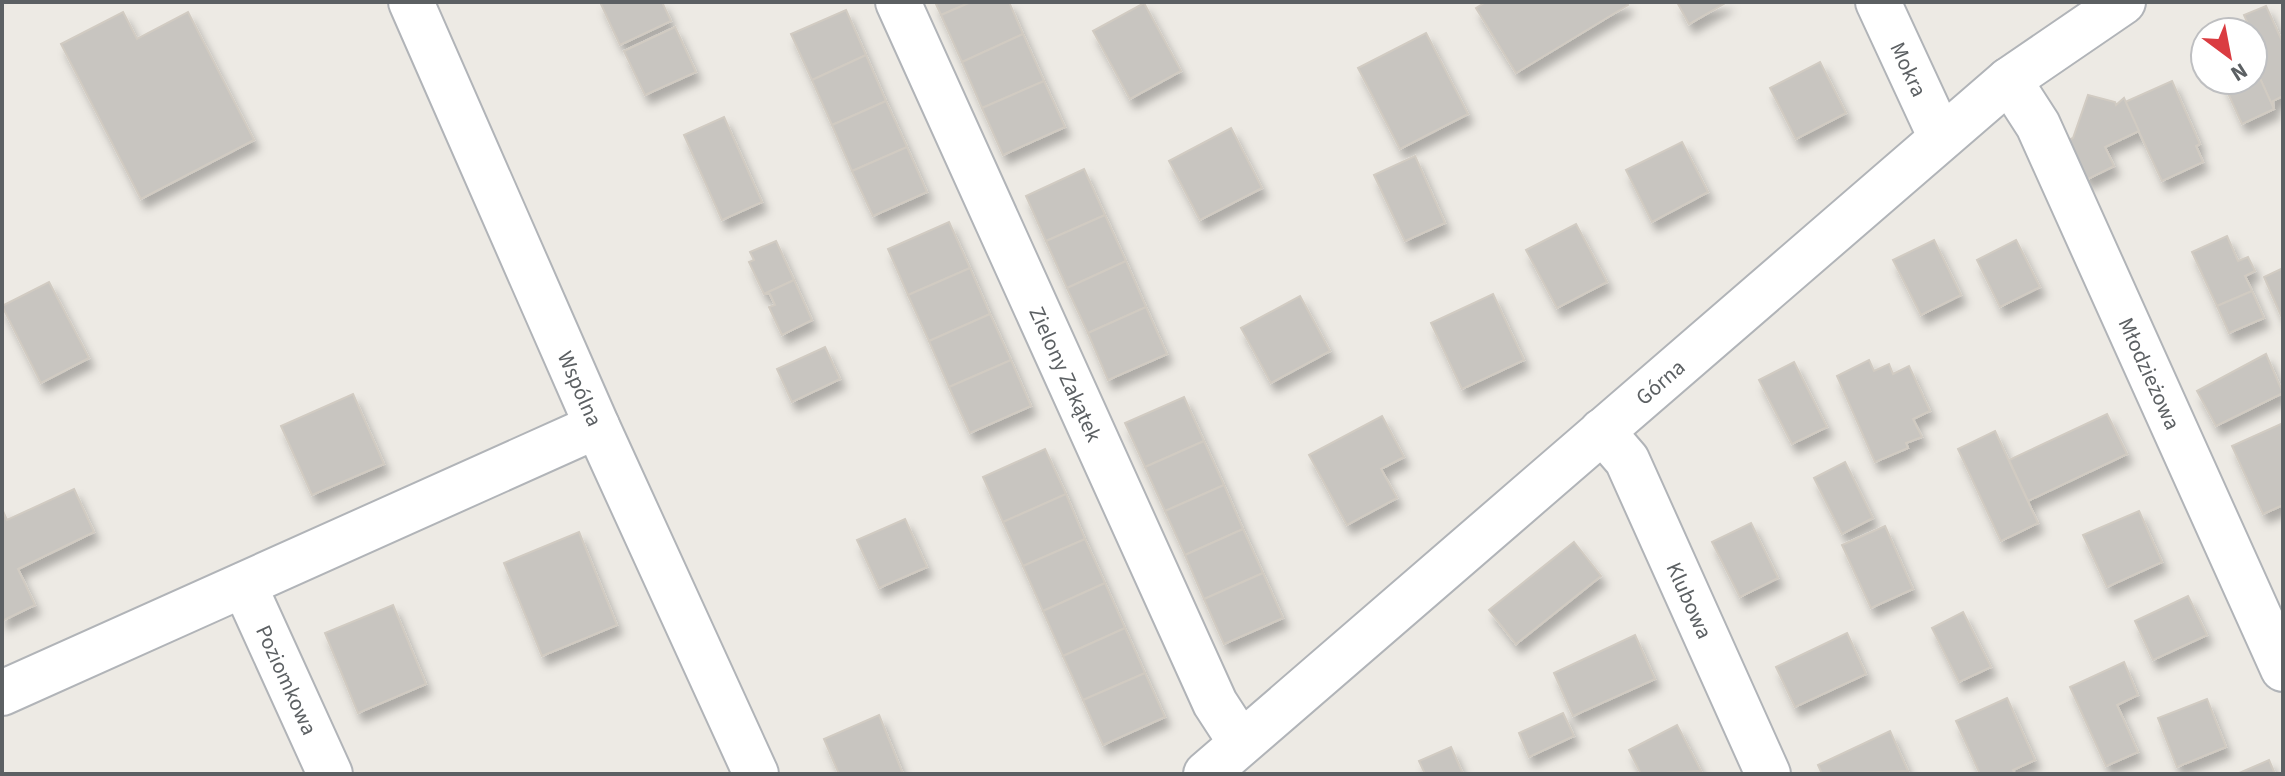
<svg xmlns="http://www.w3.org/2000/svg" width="2285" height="776" viewBox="0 0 2285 776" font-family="'Source Sans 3',sans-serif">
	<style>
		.building { fill: #c8c5c0; stroke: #d1cbc2; stroke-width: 2; filter: url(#shadow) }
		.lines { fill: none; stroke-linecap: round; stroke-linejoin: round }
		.street-casing { stroke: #b1b4b8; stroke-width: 48 }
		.street { stroke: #fff; stroke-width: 44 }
		.labels { text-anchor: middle; stroke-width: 8; stroke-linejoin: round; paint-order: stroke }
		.street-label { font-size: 22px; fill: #5c6063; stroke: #fff }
	</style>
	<defs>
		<filter id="shadow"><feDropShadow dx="5" dy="9" stdDeviation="4" flood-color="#0004"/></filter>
	</defs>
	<rect width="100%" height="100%" fill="#edeae4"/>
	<!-- building -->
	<g class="building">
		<polygon points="600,2 662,2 671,21 620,45"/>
		<polygon points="935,2 971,2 941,15"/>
		<polygon points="971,2 1009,2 1023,34 962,62 941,15"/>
		<polygon points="1486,2 1626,2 1628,5 1516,73 1476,8"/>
		<polygon points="1677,2 1727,2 1689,24"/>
		<polygon points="1144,3 1181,71 1130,99 1093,31"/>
		<polygon points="2266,6 2283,43 2283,96 2273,101 2274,109 2253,63 2253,32 2237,29 2248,24 2244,15"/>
		<polygon points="846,10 866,55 812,80 791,34"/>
		<polygon points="123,12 137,39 188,12 254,140 141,199 61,44"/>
		<polygon points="675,27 696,72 645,95 624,51"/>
		<polygon points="1426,33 1468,114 1400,149 1358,68"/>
		<polygon points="1023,34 1044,81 982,108 962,62"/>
		<polygon points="866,55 886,101 832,125 812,80"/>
		<polygon points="1820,62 1846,113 1796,139 1770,88"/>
		<polygon points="2253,63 2274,109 2242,124 2222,80 2253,80"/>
		<polygon points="1044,81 1065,127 1003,155 982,108"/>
		<polygon points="2172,81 2200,144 2196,146 2203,162 2162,181 2125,102"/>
		<polygon points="2088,95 2115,102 2116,105 2124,98 2139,131 2105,147 2114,166 2086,180 2068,140 2073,138"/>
		<polygon points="886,101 907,147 852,171 832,125"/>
		<polygon points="724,117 762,202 722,220 684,135"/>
		<polygon points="1231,128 1262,188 1200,220 1169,161"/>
		<polygon points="1682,142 1708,192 1652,222 1626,170"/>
		<polygon points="907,147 927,192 873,216 852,171"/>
		<polygon points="1415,156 1445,223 1405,241 1374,175"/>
		<polygon points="1084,169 1105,215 1046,241 1026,196"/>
		<polygon points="1105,215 1126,261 1067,288 1046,241"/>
		<polygon points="949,222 970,268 908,295 888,249"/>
		<polygon points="1576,224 1607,282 1557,308 1526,250"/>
		<polygon points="2227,236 2238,261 2248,257 2255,271 2245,276 2252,291 2217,306 2192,252"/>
		<polygon points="1934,240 1961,295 1921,315 1893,260"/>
		<polygon points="2016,240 2040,287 2000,307 1977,260"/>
		<polygon points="776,241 794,280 764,294 749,262 754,260 750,252"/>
		<polygon points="1126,261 1146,307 1088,333 1067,288"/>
		<polygon points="970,268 990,314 929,341 908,295"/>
		<polygon points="2283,268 2283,320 2264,277"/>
		<polygon points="794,280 812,320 782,335 769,307 775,305 770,294 764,294"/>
		<polygon points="49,282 89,358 41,383 2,306"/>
		<polygon points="2252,291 2264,318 2229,333 2217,306"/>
		<polygon points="1493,294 1524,360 1462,389 1431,323"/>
		<polygon points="1300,296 1330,351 1271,383 1241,328"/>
		<polygon points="1146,307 1167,354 1108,380 1088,333"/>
		<polygon points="990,314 1011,360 949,387 929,341"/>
		<polygon points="825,347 840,379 792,402 777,369"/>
		<polygon points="2266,354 2283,393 2216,426 2197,391"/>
		<polygon points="1011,360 1031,406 970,433 949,387"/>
		<polygon points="1869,360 1874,371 1889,364 1893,374 1909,366 1930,411 1913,419 1922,437 1906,443 1908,448 1875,462 1837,376"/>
		<polygon points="1794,362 1827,427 1792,444 1759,380"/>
		<polygon points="353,394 384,464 312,495 281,426"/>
		<polygon points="1184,397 1204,441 1145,467 1125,423"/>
		<polygon points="2107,414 2127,454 2028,501 2009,460"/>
		<polygon points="1382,416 1404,457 1381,469 1397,498 1347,525 1309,455"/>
		<polygon points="2283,423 2283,505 2263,514 2232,446"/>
		<polygon points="1995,431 2038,523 2001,541 1958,449"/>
		<polygon points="1204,441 1224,485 1165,511 1145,467"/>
		<polygon points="1045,449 1066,494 1003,522 983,477"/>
		<polygon points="1845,462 1873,518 1842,534 1814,478"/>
		<polygon points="1224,485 1243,529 1185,555 1165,511"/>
		<polygon points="74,489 94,532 18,569 35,605 2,621 2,509 7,520"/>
		<polygon points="1066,494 1085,539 1023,566 1003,522"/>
		<polygon points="2139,511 2162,562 2107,587 2083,535"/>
		<polygon points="905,519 927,567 879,588 857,540"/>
		<polygon points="1751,523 1778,578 1740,597 1712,542"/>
		<polygon points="1885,526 1913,589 1871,608 1842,545"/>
		<polygon points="1243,529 1263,573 1204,599 1185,555"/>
		<polygon points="579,532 617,625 542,656 504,563"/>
		<polygon points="1085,539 1105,583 1043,611 1023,566"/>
		<polygon points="1574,542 1601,576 1516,644 1489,610"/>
		<polygon points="1263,573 1283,618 1224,644 1204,599"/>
		<polygon points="1105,583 1125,628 1063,656 1043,611"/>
		<polygon points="2188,596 2207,635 2153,660 2135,621"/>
		<polygon points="393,605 426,684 358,713 325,633"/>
		<polygon points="1963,612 1991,667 1959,682 1932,628"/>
		<polygon points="1125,628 1145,673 1083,700 1063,656"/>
		<polygon points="1847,633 1866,674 1795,707 1776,667"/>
		<polygon points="1635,635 1655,679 1573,716 1554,673"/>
		<polygon points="2124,662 2138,695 2117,705 2138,752 2106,766 2070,687"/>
		<polygon points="1145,673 1165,717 1103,745 1083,700"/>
		<polygon points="2007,698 2035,760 2013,770 2015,774 1980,774 1956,721"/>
		<polygon points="2207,699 2226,747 2177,767 2158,718"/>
		<polygon points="1563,713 1574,736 1529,757 1519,733"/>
		<polygon points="879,715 903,774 839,774 824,739"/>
		<polygon points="1677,725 1701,771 1641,774 1629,750"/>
		<polygon points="1890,731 1908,771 1822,774 1818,765"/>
		<polygon points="1451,747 1463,774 1425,774 1419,761"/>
		<polygon points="2269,760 2275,774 2237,774"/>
	</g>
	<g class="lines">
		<!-- street casing -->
		<g class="street-casing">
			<g id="street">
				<path id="s1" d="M411,2L597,426L756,774"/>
				<path id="s2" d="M898,2L1215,703L1241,743"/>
				<path id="s3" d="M1878,2L1941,138"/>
				<path id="s4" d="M2009,80L2038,125L2283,669"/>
				<path id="s5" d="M1602,431L1627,460L1768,774"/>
				<path id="s6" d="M244,585L330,774"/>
				<polyline points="2,693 597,426"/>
				<path id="s7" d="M1206,774L2009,80L2123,2"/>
			</g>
		</g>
		<!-- street -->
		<use href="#street" class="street"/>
	</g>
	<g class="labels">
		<!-- street labels -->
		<g class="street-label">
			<text dy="8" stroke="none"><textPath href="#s3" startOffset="74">Mokra</textPath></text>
			<text dy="8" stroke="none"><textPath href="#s4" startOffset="326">Młodzieżowa</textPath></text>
			<text dy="8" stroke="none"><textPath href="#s2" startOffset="408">Zielony Zakątek</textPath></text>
			<text dy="8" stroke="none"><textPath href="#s7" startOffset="600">Górna</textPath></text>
			<text dy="8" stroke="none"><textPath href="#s1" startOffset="422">Wspólna</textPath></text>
			<text dy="8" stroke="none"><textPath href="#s5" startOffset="192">Klubowa</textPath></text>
			<text dy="8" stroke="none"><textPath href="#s6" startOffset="104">Poziomkowa</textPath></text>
		</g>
	</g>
	<!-- border -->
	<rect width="2285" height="776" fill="none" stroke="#5c6063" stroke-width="8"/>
	<!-- north arrow -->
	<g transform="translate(2229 56) rotate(148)"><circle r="38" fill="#ffffff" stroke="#bebfc1" stroke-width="2"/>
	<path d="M0-6L14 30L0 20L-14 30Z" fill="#da3c41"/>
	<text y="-12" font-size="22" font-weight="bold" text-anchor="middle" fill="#5c6063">N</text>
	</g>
</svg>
